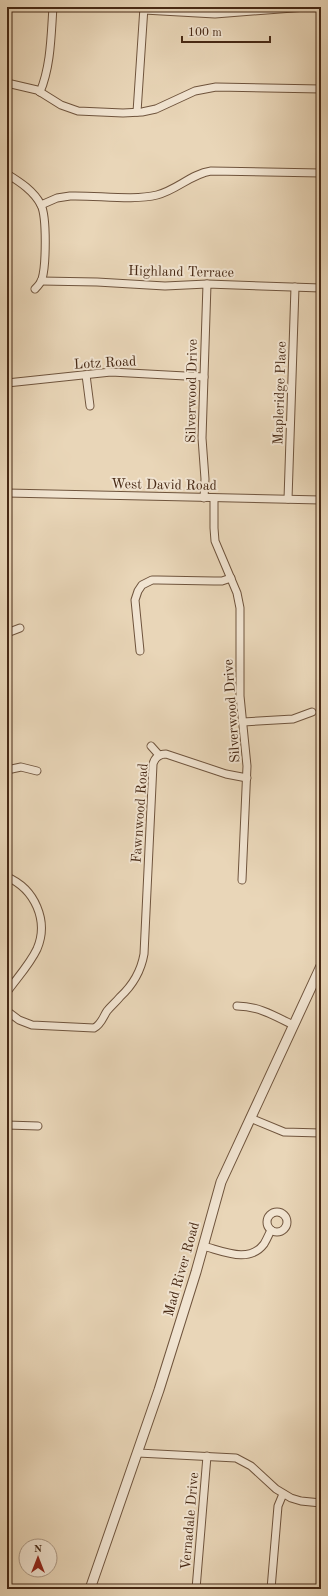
<svg xmlns="http://www.w3.org/2000/svg" width="328" height="1596" viewBox="0 0 328 1596" font-family="'Old Standard TT',serif">
	<style>
		.lines { fill: none; stroke-linecap: round; stroke-linejoin: round }
		.minor-casing { stroke: #6f543d; stroke-width: 9 }
		.tertiary-casing { stroke: #6f543d; stroke-width: 11 }
		.minor { stroke: #f1e4d1; stroke-width: 7 }
		.tertiary { stroke: #f1e4d1; stroke-width: 9 }
		.labels { text-anchor: middle; stroke-width: 4; stroke-linejoin: round; paint-order: stroke }
		.street-label { font-size: 14px; fill: #462814; stroke: #f1e4d1 }
	</style>
	<rect width="100%" height="100%" fill="#e9d6b8"/>
	<filter id="stains"><feTurbulence type="fractalNoise" baseFrequency=".005" numOctaves="4"/><feColorMatrix values="0 0 0 0 .2 0 0 0 0 .09 0 0 0 0 .02 0 0 0 .5 -.17"/></filter>
	<radialGradient id="worn" r=".72"><stop offset=".6" stop-color="#630" stop-opacity="0"/><stop offset="1" stop-color="#630" stop-opacity=".3"/></radialGradient>
	<g class="lines">
		<!-- minor casing -->
		<g class="minor-casing">
			<g id="minor">
				<polyline points="144,10 215,14 306,7"/>
				<polyline points="7,83 37,90 61,105 78,111 123,113 142,112 156,109 195,91 216,87 321,89"/>
				<path d="M40,92C51,66 51,35 53,7"/>
				<polyline points="137,112 144,7"/>
				<path d="M7,174C20,182 34,191 41,205C47,217 46,266 42,279C41,283 38,286 35,289"/>
				<path d="M41,205L57,198L70,196C96,195 133,201 157,195C177,190 191,174 211,171L321,173"/>
				<polyline points="41,281 97,282 165,286 207,284 321,288"/>
				<polyline points="86,375 90,406"/>
				<polyline points="7,383 111,372 204,377"/>
				<polyline points="7,493 321,500"/>
				<polyline points="204,498 205,479 202,438 207,284"/>
				<polyline points="214,498 214,528 215,541 237,593 240,608 240,696 247,766 242,880"/>
				<polyline points="288,499 295,287"/>
				<polyline points="7,633 20,628"/>
				<polyline points="140,651 135,600 138,591 142,585 152,580 158,580 214,581 222,581 231,578"/>
				<polyline points="243,722 293,719 312,712"/>
				<polyline points="151,746 159,755"/>
				<polyline points="7,770 21,767 37,771"/>
				<path d="M7,877C35,889 49,921 37,949C30,964 17,978 7,992"/>
				<path d="M237,1006C258,1006 275,1016 293,1025"/>
				<path d="M7,1011L19,1020L32,1025L94,1028C101,1025 103,1017 107,1011C111,1006 116,1002 120,997C133,985 141,971 144,954L153,764C155,757 159,754 166,754L226,774L247,778"/>
				<polyline points="250,1118 284,1132 321,1133"/>
				<polyline points="7,1125 38,1126"/>
				<circle cx="277" cy="1222" r="10"/>
				<path d="M203,1246C223,1251 249,1264 264,1244C267,1239 269,1234 271,1230"/>
				<polyline points="138,1453 236,1458 251,1466 276,1489 291,1498 301,1501 321,1503"/>
				<polyline points="196,1589 207,1456"/>
				<polyline points="271,1589 278,1506 283,1494"/>
			</g>
		</g>
		<!-- tertiary casing -->
		<g class="tertiary-casing">
			<polyline id="tertiary" points="90,1589 159,1390 196,1272 221,1182 321,966"/>
		</g>
		<!-- minor -->
		<use href="#minor" class="minor"/>
		<!-- tertiary -->
		<use href="#tertiary" class="tertiary"/>
	</g>
	<g class="labels">
		<!-- street labels -->
		<g class="street-label">
			<text transform="translate(181 271) rotate(1)" y="5">Highland Terrace</text>
			<text transform="translate(105 362) rotate(-3)" y="5">Lotz Road</text>
			<text transform="translate(191 391) rotate(-89)" y="5">Silverwood Drive</text>
			<text transform="translate(279 393) rotate(-88)" y="5">Mapleridge Place</text>
			<text transform="translate(164 484) rotate(1)" y="5">West David Road</text>
			<text transform="translate(231 711) rotate(-94)" y="5">Silverwood Drive</text>
			<text transform="translate(139 813) rotate(-86)" y="5">Fawnwood Road</text>
			<text transform="translate(181 1269) rotate(-74)" y="5">Mad River Road</text>
			<text transform="translate(189 1521) rotate(-85)" y="5">Vernadale Drive</text>
		</g>
	</g>
	<!-- margin -->
	<rect width="328" height="1596" fill="none" stroke="#e9d6b8" stroke-width="24"/>
	<rect x="8" y="8" width="312" height="1580" fill="none" stroke="#462814" stroke-width="2"/>
	<rect x="12" y="12" width="304" height="1572" fill="none" stroke="#462814"/>
	<!-- north arrow -->
	<g transform="translate(38 1558)"><circle r="19" fill="#f1e4d1" stroke="#ad9985"/>
	<path d="M0-3L7 15L0 10L-7 15Z" fill="#8f2418"/>
	<text y="-6" font-size="11" font-weight="bold" text-anchor="middle" fill="#462814">N</text>
	</g>
	<!-- scale -->
	<path d="M182 36v6h88v-6" fill="none" stroke="#462814" stroke-width="2"/>
	<text x="188" y="36" font-size="12" fill="#462814" stroke="#f1e4d1" stroke-width="3" paint-order="stroke">100 m</text>
	<rect width="100%" height="100%" filter="url(#stains)"/>
	<rect width="100%" height="100%" fill="url(#worn)"/>
</svg>
